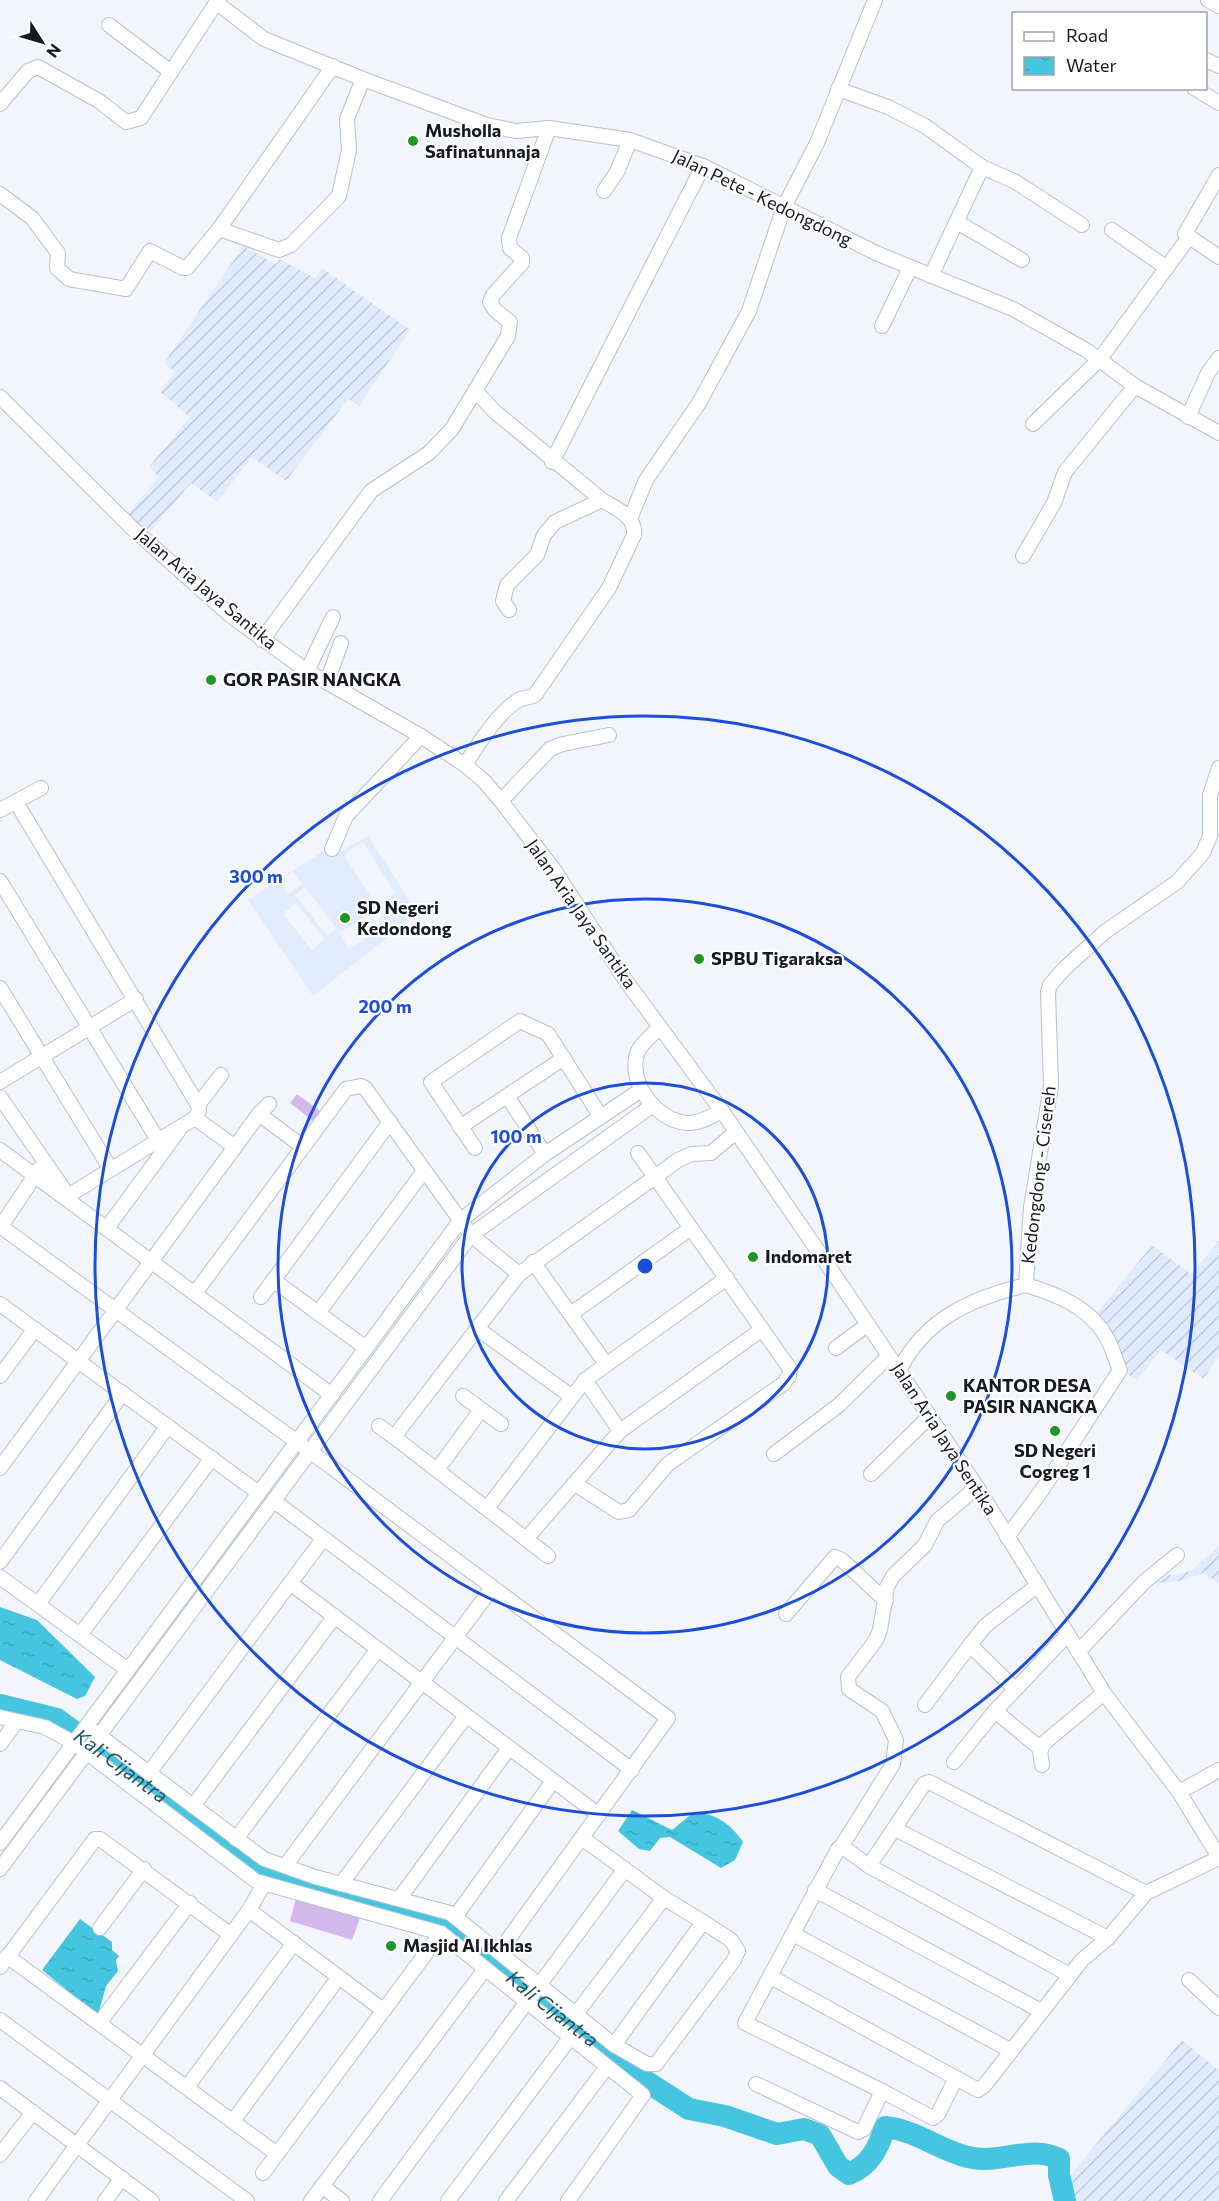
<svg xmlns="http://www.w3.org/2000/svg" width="1219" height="2201" viewBox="0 0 1219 2201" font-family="Commissioner,sans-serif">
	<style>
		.built { fill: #e0ebfe; fill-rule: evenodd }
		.industrial { fill: url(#industrial-furrows) }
		.green { fill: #d4b8ec }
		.water { fill: url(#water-ripples) }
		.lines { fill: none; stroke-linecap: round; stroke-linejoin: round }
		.river { stroke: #45c5e0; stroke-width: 22 }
		.minor-casing { stroke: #b7c0d0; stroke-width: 16 }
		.minor { stroke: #fff; stroke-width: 14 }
		.ring { fill: none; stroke: #1d4ed8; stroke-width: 3 }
		.poi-dot { fill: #219625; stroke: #fff; stroke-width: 2 }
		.labels { text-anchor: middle; stroke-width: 4.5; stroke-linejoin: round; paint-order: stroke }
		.poi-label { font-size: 18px; font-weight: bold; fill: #171a20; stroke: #fff; text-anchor: start }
		.street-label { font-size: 18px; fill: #171a20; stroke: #fff }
		.water-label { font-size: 20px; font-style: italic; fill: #1e535e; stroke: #fff }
		.centre { fill: #1d4ed8; stroke: #fff; stroke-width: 3 }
		.ring-label { font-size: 18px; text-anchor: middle; font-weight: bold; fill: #1d4ed8; stroke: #fff; stroke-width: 4.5; stroke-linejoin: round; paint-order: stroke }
	</style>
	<defs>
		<pattern id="industrial-furrows" width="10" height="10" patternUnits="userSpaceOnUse" patternTransform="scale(1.5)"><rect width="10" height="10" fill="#e0ebfe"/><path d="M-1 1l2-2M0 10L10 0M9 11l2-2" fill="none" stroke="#bfc9d9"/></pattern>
		<pattern id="water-ripples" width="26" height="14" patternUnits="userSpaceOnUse" patternTransform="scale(1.5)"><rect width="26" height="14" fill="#45c5e0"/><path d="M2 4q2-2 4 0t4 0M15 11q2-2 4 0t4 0" fill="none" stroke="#3ca9c0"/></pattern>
	</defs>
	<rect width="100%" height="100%" fill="#f2f5fc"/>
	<!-- built -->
	<path class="built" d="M368,836L416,910L407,922L313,996L248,900L328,848L338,853ZM363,842L395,893L376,905L344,855ZM293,871L302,884L288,894L279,882ZM305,887L337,929L327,936L295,895ZM296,903L325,939L312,950L283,914ZM378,908L389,924L349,949L339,933Z"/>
	<!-- industrial -->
	<g class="industrial">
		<polygon points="243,246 276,264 280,259 315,278 322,268 410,330 359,406 348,399 286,481 252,457 217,502 191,483 140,544 120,523 159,477 149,467 190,417 160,392 175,372 164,363"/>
		<polygon points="1219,1241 1219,1356 1203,1379 1161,1350 1137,1380 1120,1370 1092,1319 1152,1245 1191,1274"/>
		<polygon points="1219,1546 1219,1583 1203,1573 1185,1580 1146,1585 1075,1660 1073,1655 1139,1581 1191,1571"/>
		<polygon points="1182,2040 1219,2071 1219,2201 1068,2201 1065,2193 1069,2177"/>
	</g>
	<!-- green -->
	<g class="green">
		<polygon points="297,1094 320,1111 313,1121 290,1103"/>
		<polygon points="296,1898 360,1918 352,1940 290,1921"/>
	</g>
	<!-- water -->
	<g class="water">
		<polygon points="0,1607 37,1620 95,1677 85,1696 77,1699 0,1660"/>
		<path d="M632,1810L672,1830L694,1812C716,1814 730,1823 743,1842L735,1860L721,1868L670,1837L660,1838L650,1851L639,1849L618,1831Z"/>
		<polygon points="80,1919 112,1942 112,1950 119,1956 116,1960 118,1971 106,1986 98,2015 42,1970"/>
	</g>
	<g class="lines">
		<!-- river -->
		<path class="river" id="s1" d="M0,1705L57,1719L252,1862L299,1884L442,1919L534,1995L644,2080L689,2109L725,2116L777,2134L804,2129L820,2135L838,2166L849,2174C870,2165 878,2149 885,2127C916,2130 939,2150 968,2157C999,2165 1031,2144 1059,2159V2175L1065,2201"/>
		<!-- minor casing -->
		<g class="minor-casing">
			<g id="minor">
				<polyline points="1208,0 1219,6"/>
				<polyline points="217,3 264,39 363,79 487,125 516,131 549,128 630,140 703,166 876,253 1013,309 1086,350 1135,386 1219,433"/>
				<polyline points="109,25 171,72"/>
				<polyline points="1206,60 1219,66"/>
				<polyline points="1194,88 1219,103"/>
				<polyline points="838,89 888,107 925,126 982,167 931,276"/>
				<polyline points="0,104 28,71 38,67 99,101 126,122 141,118 218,0"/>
				<polyline points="982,167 1014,181 1082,225"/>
				<polyline points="1219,175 1185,234 1219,257"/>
				<polyline points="604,191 617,172 630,140"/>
				<polyline points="0,194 32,218 58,253 57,268 69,279 126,289 150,251 183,268 187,268 219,229 333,66"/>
				<polyline points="957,222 1022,260"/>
				<polyline points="219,229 279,250 291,245 339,196 349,150 347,119 363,79"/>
				<polyline points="1112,230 1167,268"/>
				<polyline points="882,326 910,268"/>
				<polyline points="475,390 494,411 602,500"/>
				<polyline points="0,397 132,528 231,616 307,671 421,736 465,765 484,781 501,801 555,871 626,981 722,1111 842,1286 977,1487 1104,1693 1179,1792 1219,1857"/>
				<polyline points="1188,417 1208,373 1219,358"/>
				<polyline points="1033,424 1100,359 1189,237"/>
				<polyline points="552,462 703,166"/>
				<polyline points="630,519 646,480 699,403 749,311 784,207 817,143 875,0"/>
				<polyline points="1023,556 1054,503 1065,472 1135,386"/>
				<polyline points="262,640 371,491 429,453 452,429 508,336 510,322 495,310 490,302 493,295 522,263 522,258 510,248 509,238 549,128"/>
				<polyline points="307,671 333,617"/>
				<polyline points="327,682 341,643"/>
				<path d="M465,765C476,747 501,708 521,699C526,697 530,698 535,695L609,588L634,535C636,516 615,508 602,500L555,522L544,535L537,555L507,585L503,601L509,610"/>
				<polyline points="501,801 550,749 563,744 609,735"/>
				<polyline points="16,802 198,1105 199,1111 195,1118"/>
				<polyline points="0,810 41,788"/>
				<polyline points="332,849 346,816 421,736"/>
				<polyline points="0,881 158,1140"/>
				<polyline points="0,988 110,1168"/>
				<path d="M660,1027C653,1034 642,1043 638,1051C626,1082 657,1121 687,1123C699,1124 712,1116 722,1111"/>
				<polyline points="0,1082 136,999"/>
				<polyline points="507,1096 545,1154"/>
				<polyline points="0,1097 67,1194"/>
				<polyline points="198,1105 221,1075"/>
				<polyline points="259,1114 303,1147"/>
				<polyline points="460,1127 564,1058"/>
				<polyline points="475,1148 431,1082 520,1021 548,1034 601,1117"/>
				<polyline points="0,1150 332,1395"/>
				<polyline points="638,1153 655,1177 678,1160 692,1154 711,1153 736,1132"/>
				<polyline points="66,1197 195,1118 235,1147"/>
				<polyline points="0,1226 311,1452 668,1718 499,1952"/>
				<polyline points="1,1226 40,1168"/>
				<polyline points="107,1228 179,1130"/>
				<polyline points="533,1262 606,1364"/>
				<polyline points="519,1274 655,1177 790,1369 789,1376 783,1384 668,1464 629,1510 619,1512 575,1484"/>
				<polyline points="273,1280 366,1348"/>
				<polyline points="195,1293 346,1089 361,1086 365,1088 471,1235 519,1274 394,1437 548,1556"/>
				<polyline points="261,1297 390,1122"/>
				<polyline points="0,1304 259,1493"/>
				<polyline points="318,1313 424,1171"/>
				<polyline points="571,1314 691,1228"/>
				<polyline points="478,1329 571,1396"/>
				<polyline points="836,1348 867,1325"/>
				<path d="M899,1371C924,1319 972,1298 1026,1285"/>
				<polyline points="0,1376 35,1329"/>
				<polyline points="585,1380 620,1431"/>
				<polyline points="463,1396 501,1424"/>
				<polyline points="379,1426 394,1437"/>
				<polyline points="774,1454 839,1405 889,1356"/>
				<polyline points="0,1468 259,1114 269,1104"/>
				<polyline points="437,1470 481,1410"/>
				<polyline points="871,1474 930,1416"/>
				<polyline points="274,1501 632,1770"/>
				<polyline points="488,1507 585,1380 727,1278"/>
				<path d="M1007,1537L1042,1490L1120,1370C1115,1359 1112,1345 1105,1335C1089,1307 1056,1294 1026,1285L1031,1207L1051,1086L1048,992L1050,985L1065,968L1106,931L1177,882L1203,853L1210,836V795L1219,768"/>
				<polyline points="526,1539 620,1431 761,1330"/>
				<polyline points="0,1562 123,1393"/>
				<polyline points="0,1577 128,1670"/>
				<polyline points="290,1583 599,1815"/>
				<polyline points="38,1604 168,1426"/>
				<polyline points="786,1614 835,1557 842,1560 886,1601"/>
				<polyline points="80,1635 212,1458"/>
				<polyline points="970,1645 985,1626 1038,1585"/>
				<polyline points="1078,1652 1144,1582 1177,1555"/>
				<polyline points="925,1705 970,1645 1015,1689"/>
				<polyline points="0,1717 45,1727 74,1743 256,1881 441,1933 643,2095 568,2201"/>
				<polyline points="93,1731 264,1859 315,1877 450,1913 614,2045 703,1922 664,1898 582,1838"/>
				<polyline points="0,1744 17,1721"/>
				<polyline points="1041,1749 995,1711 1068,1634"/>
				<polyline points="954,1762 995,1711"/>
				<polyline points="1042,1765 1040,1751 1044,1743 1104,1693"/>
				<polyline points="149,1773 323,1539"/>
				<polyline points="1179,1792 1219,1770"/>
				<polyline points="193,1806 335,1616"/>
				<polyline points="895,1829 1108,1938"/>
				<polyline points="236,1839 378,1649"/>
				<polyline points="0,1843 460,1221 545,1154 641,1090"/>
				<polyline points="841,1847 893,1764 896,1740 882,1711 849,1689 848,1677 876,1640 880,1630 887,1587 893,1576 925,1545 937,1521 977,1487"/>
				<polyline points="285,1866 492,1588"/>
				<polyline points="869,1866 924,1784 929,1782 1146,1893"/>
				<polyline points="0,1869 471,1235 653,1105"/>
				<polyline points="341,1884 466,1716"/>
				<polyline points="815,1890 1041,2011"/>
				<polyline points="399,1899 509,1748"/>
				<polyline points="249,1910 383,2010"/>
				<polyline points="455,1917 553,1781"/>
				<polyline points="100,1928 144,1869"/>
				<polyline points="793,1934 1010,2050"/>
				<polyline points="7,1956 277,2154"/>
				<polyline points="0,1967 95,1839 100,1839 231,1935"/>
				<polyline points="771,1977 978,2090 984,2086 1082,1960 1108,1938 1146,1893 1219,1858"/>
				<polyline points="1189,1980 1219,2008"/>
				<polyline points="576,2014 664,1898"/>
				<polyline points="0,2020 247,2201"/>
				<polyline points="100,2022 190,1903"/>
				<polyline points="614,2045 647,2064 656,2064 734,1960 738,1951 731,1940 703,1922"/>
				<polyline points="756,2084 858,2132 864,2129 882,2091 933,2118 938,2114 956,2078"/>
				<polyline points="187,2087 294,1943"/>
				<polyline points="0,2088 152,2201"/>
				<polyline points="882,2091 745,2023 838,1849 844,1848 869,1866 1070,1975"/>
				<polyline points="233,2121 339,1977"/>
				<polyline points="0,2155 33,2112"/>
				<polyline points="263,2173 441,1933"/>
				<polyline points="322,2186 342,2201"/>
				<polyline points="36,2201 249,1910 264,1884"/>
				<polyline points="105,2201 122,2178"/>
				<polyline points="311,2201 485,1969"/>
				<polyline points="380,2201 625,1869"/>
				<polyline points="448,2201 570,2038"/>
				<polyline points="506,2201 606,2068"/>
			</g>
		</g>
		<!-- minor -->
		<use href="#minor" class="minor"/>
	</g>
	<!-- distance rings -->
	<g class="ring">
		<circle cx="645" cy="1266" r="183"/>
		<circle cx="645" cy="1266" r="367"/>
		<circle cx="645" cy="1266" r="550"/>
	</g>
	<!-- markers -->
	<g class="poi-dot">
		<circle cx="413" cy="141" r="6"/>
		<circle cx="211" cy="680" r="6"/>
		<circle cx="345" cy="918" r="6"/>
		<circle cx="699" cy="959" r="6"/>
		<circle cx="753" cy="1257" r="6"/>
		<circle cx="951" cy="1396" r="6"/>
		<circle cx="1055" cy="1431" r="6"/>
		<circle cx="391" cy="1946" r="6"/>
	</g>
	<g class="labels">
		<!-- poi labels -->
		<g class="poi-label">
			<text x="425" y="137">Musholla<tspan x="425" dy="21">Safinatunnaja</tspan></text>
			<text x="223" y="686">GOR PASIR NANGKA</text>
			<text x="357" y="914">SD Negeri<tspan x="357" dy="21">Kedondong</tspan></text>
			<text x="711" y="965">SPBU Tigaraksa</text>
			<text x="765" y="1263">Indomaret</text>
			<text x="963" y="1392">KANTOR DESA<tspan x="963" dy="21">PASIR NANGKA</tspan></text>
			<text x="1055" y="1457" text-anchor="middle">SD Negeri<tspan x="1055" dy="21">Cogreg 1</tspan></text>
			<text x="403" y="1952">Masjid Al Ikhlas</text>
		</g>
		<!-- street labels -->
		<g class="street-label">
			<text transform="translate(762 198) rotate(26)" y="6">Jalan Pete - Kedongdong</text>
			<text transform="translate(206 589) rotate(40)" y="6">Jalan Aria Jaya Santika</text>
			<text transform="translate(581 914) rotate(55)" y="6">Jalan Aria Jaya Santika</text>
			<text transform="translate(1039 1175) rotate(-83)" y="6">Kedongdong - Cisereh</text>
			<text transform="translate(944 1439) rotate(57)" y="6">Jalan Aria Jaya Sentika</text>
		</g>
		<!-- water labels -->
		<g class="water-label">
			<text dy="7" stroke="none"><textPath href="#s1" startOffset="138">Kali Cijantra</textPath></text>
			<text dy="7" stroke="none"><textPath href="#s1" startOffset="642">Kali Cijantra</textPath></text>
		</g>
	</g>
	<circle cx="645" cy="1266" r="9" class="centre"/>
	<g class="ring-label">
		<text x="256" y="883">300 m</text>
		<text x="385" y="1013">200 m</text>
		<text x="516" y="1143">100 m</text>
	</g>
	<!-- legend -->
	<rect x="1012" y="12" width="195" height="78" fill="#ffffff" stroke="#a2a3a6" stroke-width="1.5"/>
	<rect x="1024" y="32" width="30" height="9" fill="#ffffff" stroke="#a2a3a6" stroke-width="1.5"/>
	<text x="1066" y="42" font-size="18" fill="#171a20">Road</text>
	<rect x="1024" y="57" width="30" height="18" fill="url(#water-ripples)" stroke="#a2a3a6" stroke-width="1.5"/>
	<text x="1066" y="72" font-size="18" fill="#171a20">Water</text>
	<!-- north arrow -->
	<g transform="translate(42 42) rotate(127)" stroke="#ffffff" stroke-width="4.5" paint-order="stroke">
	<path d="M0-4.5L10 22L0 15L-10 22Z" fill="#171a20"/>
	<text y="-9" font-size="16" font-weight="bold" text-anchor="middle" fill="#171a20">N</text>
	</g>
</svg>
